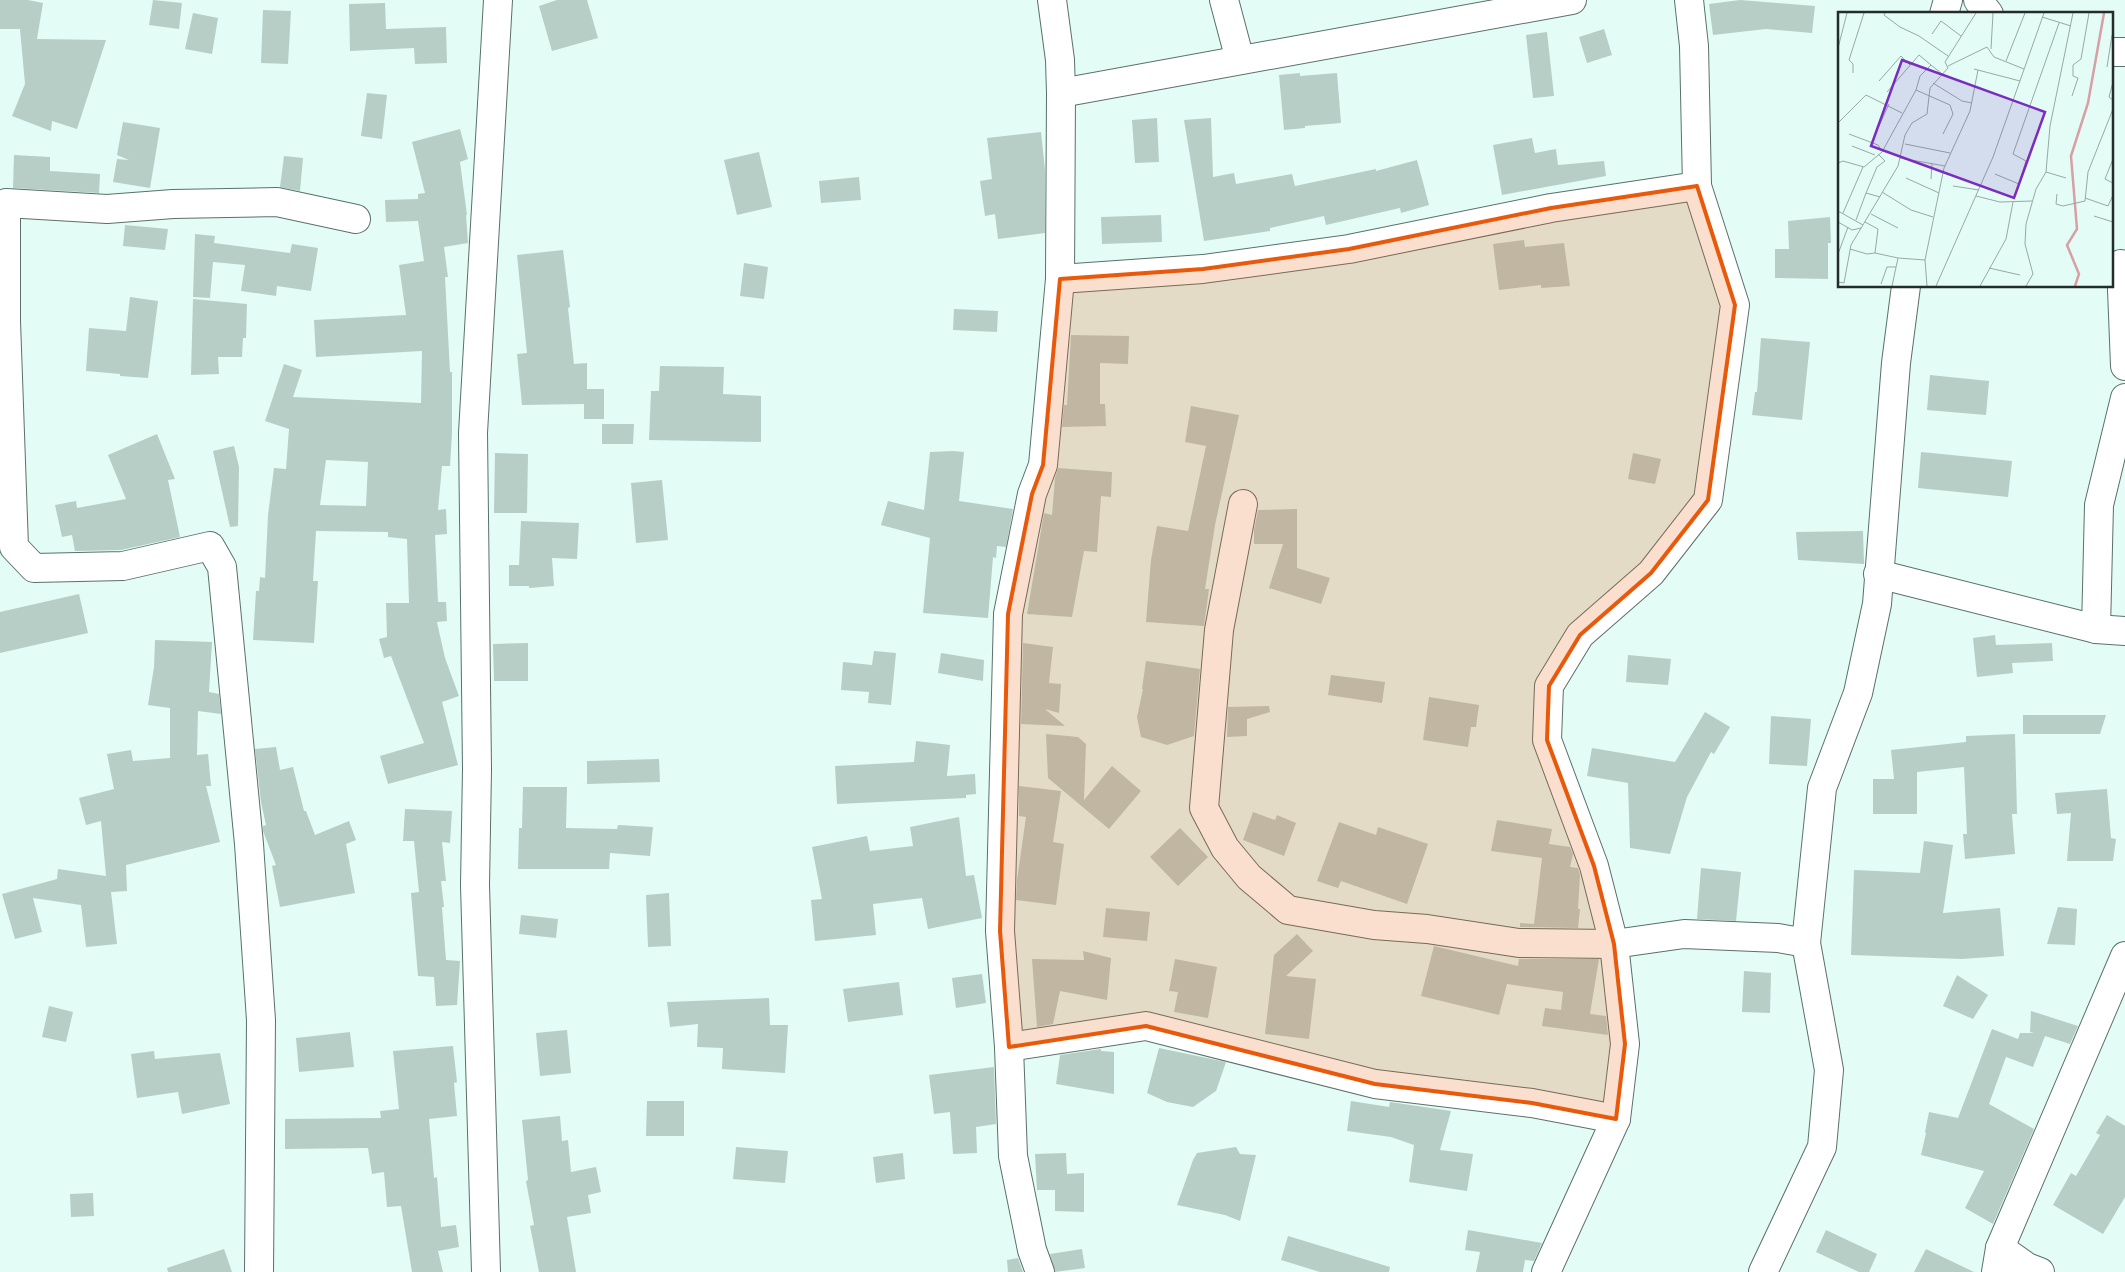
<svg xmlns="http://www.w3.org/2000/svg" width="2125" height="1272" viewBox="0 0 2125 1272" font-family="'Open Sans',sans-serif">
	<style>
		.building { fill: #b7cec7; fill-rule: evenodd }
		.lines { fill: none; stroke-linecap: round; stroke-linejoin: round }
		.minor-casing { stroke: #5b706a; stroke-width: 30 }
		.minor { stroke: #fff; stroke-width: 28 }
		.marked { fill: #e8590c; fill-opacity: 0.2; stroke: #e8590c; stroke-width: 4; stroke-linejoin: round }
		.inset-river { fill: none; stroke: #d89fa5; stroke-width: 2.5 }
		.inset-road { fill: none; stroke: #97a9a4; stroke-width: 1 }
		.view { fill: #7b2cbf; fill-opacity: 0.15; stroke: #7b2cbf; stroke-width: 2.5 }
		.inset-edge { fill: none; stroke: #232c2a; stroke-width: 2.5 }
	</style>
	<rect width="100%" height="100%" fill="#e4fcf6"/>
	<!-- building -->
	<g class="building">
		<polygon points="0,0 28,0 43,3 37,39 106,40 77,129 52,121 51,131 12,116 25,84 20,29 0,29"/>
		<polygon points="153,0 182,3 179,29 149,25"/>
		<polygon points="557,0 587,0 598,38 552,51 539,6"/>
		<polygon points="1740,0 1815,6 1812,33 1766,29 1713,35 1709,4"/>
		<polygon points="385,3 386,29 446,27 447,63 415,64 414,48 350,51 349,4"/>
		<polygon points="263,10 291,11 288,64 261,63"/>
		<polygon points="193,13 218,18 212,54 185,49"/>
		<polygon points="1604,29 1612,55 1587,63 1579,37"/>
		<polygon points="1547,32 1554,96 1533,98 1526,35"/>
		<polygon points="1300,73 1300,76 1337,73 1341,123 1305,126 1305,128 1284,130 1279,75"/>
		<polygon points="367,93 387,95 382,139 361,136"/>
		<polygon points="1157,118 1159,162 1135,163 1132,120"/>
		<polygon points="1211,118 1213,177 1234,173 1236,184 1292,174 1295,186 1376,169 1376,171 1417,160 1429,205 1401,213 1400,208 1326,225 1324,216 1270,228 1270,231 1204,241 1184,120"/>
		<polygon points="123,122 160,128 150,188 113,182 117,159 129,160 117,155"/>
		<path d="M460,129L468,159L460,162L467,215H466L468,243L444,247L448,277H445L450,372H452V433L450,466H442L438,510L446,509L447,534L435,535L438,602H446L447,621L437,622L445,658L459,696L442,702L458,765L388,784L380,756L424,743L391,656L384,658L379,639L387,637L386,603H409L407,539L388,537V532L316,531L313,581H318L314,643L253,640L256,591H259L260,577L265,578L268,515L274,468L286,469L289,429L265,421L284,364L302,370L293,397L421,403L422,351L316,357L314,320L406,315L399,265L424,261L418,221L386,222L385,200L418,199V194L425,193L412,142ZM326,460L368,462L366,506L320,505Z"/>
		<polygon points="1041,132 1045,170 1045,233 998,239 995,214 985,216 980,181 992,179 987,138"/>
		<polygon points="1532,138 1535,153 1556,149 1558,165 1604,161 1606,176 1502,195 1493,145"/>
		<polygon points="759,152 772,207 737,215 724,160"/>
		<polygon points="14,155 50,157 50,171 100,174 99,193 13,188"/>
		<polygon points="284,156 303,158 300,191 280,187"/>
		<polygon points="859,177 861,200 821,203 819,181"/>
		<polygon points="1161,215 1162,242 1102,244 1101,217"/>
		<polygon points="1830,217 1831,243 1828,243 1828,279 1775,278 1775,249 1789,249 1788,221"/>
		<polygon points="125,225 168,229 165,250 123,246"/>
		<polygon points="195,234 215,236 214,243 290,253 292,244 318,248 311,291 277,286 276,296 241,291 245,265 213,262 210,298 193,297"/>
		<polygon points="1524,240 1525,247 1564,243 1570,286 1541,288 1541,285 1499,290 1493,244"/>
		<polygon points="563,250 570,307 568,308 574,364 587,363 587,389 604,389 604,419 584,419 584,404 522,405 517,354 527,353 517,255"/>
		<polygon points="744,263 768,267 764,299 740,296"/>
		<polygon points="130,297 158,301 148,378 120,376 120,374 86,371 89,328 126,331"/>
		<polygon points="193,299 247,304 246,338 243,338 242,357 218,357 219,374 191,375"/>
		<polygon points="954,309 998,311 997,332 953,330"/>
		<polygon points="1071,335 1129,336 1128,364 1100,363 1100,404 1105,404 1106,426 1062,427 1064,405 1067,405"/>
		<polygon points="1761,338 1810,342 1802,420 1752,415 1755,392 1757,392"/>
		<polygon points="660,366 724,367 723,394 761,396 761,442 649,440 651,391 659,391"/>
		<polygon points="1930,375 1989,381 1986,415 1927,410"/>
		<polygon points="1191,406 1239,415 1215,525 1205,589 1209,589 1204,626 1146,622 1151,560 1157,526 1188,531 1206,446 1185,442"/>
		<polygon points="602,424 634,424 633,444 602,444"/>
		<polygon points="157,434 175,479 168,480 180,537 121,550 75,551 72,535 62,537 55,505 76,501 77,508 126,499 108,455"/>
		<polygon points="234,446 239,467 238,526 230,527 213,451"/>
		<polygon points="953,451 964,452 959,501 1013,509 1006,547 997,546 996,558 993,557 988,618 923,613 930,538 881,525 888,501 924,510 930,452"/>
		<polygon points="1921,452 2012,461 2008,497 1918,488"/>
		<polygon points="495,453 528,454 527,513 494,513"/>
		<polygon points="1633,453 1661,459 1655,484 1628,479"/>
		<polygon points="1058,468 1112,472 1111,497 1101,496 1097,552 1084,551 1072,617 1027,614 1044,513 1052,515 1055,478"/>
		<polygon points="662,480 668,540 636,543 631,483"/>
		<polygon points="1297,509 1297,568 1330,578 1321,604 1269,588 1283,544 1254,544 1254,530 1258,510"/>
		<polygon points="521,521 579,523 577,559 552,558 554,586 529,588 529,586 509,586 509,565 519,565"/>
		<polygon points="1863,531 1864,564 1798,560 1796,532"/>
		<polygon points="79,594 88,633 0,653 0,612"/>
		<polygon points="1995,635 1996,645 2052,643 2053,661 2012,663 2013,673 1977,677 1973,638"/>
		<polygon points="155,640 212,642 209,692 219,694 221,714 198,711 197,755 208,754 211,786 206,786 220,842 126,865 127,891 111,892 117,944 86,947 81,905 33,898 42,932 15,939 2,894 57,879 58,869 106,876 101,821 86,825 79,798 114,789 107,754 131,750 133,761 170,758 170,708 148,705 154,667"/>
		<polygon points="528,643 528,681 494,681 493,644"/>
		<polygon points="1023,643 1053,647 1049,683 1061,684 1059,713 1045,709 1065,726 1021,724"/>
		<polygon points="874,651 896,653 891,705 868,703 869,692 841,690 843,662 872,665"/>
		<polygon points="941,653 984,660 983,681 938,673"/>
		<polygon points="1628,655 1671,659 1668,685 1626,682"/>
		<polygon points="1146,661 1200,669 1194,736 1167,745 1141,737 1137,717 1143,689 1142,689"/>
		<polygon points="1331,675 1385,682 1382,703 1328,695"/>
		<polygon points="1429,697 1479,705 1476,727 1471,727 1468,747 1423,740"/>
		<polygon points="1269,706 1270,712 1247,719 1247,736 1227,737 1228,707"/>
		<polygon points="1705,712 1730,727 1714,754 1711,752 1687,797 1670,854 1630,848 1628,783 1587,776 1592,748 1675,762"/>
		<polygon points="2023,715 2106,715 2100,734 2023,734"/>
		<polygon points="1771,716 1811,719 1807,766 1769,764"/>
		<polygon points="1046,734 1078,737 1086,744 1084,800 1112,766 1141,791 1109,829 1048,778"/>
		<polygon points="2015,734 2017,814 2012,814 2015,854 1965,859 1963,834 1967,834 1964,767 1917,772 1917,814 1873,814 1873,779 1894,779 1891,750 1966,742 1966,736"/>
		<polygon points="916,741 950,745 947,776 975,774 976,794 966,795 966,798 837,804 835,766 914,762"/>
		<polygon points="276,747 280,770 293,767 304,811 306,811 315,835 349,821 356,840 346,844 355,893 280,907 272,866 276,865 263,831 263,826 266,825 261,802 255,749"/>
		<polygon points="659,759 660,782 587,784 587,761"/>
		<polygon points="1019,786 1061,791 1053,842 1064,844 1056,905 1016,900 1017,880 1026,817 1019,816"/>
		<polygon points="523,787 567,787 566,828 617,829 618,825 653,827 650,856 610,853 609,869 518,869 519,828 522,828"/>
		<polygon points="2107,789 2111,838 2116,839 2113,861 2067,861 2071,813 2057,814 2055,793"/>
		<polygon points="405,809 452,811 450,843 442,842 446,881 441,881 444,907 442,907 446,960 460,961 457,1005 436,1006 434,977 418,976 411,893 419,892 414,841 403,841"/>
		<polygon points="1253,812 1275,820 1277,815 1296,823 1284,856 1243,840"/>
		<polygon points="959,817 966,876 974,875 982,918 928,929 922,898 873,904 876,935 815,941 811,900 822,899 812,847 867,836 870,851 913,846 910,827"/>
		<polygon points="1497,820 1552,829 1549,844 1570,847 1573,854 1570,867 1578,868 1580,875 1578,909 1580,909 1578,928 1520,927 1520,923 1534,924 1542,858 1491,851"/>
		<polygon points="1339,822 1376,835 1378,827 1428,844 1407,904 1341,881 1338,888 1317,881"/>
		<polygon points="1180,828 1208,857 1178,886 1150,857"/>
		<polygon points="1924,841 1953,845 1943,913 2000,908 2004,956 1962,959 1851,955 1854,870 1920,873"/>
		<polygon points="1701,868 1741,872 1736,921 1697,919"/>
		<polygon points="669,893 671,946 648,947 646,895"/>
		<polygon points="2058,907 2077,909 2075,945 2047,944"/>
		<polygon points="1106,908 1150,912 1147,941 1103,937"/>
		<polygon points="521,915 558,919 556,938 519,934"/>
		<polygon points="1297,934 1313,951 1286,976 1316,979 1309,1039 1265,1034 1274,955"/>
		<polygon points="1434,946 1518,966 1519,959 1599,959 1590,1014 1606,1016 1608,1035 1542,1026 1545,1008 1561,1010 1563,992 1507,984 1499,1015 1421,996"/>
		<polygon points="1083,951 1111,958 1107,1000 1060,991 1053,1024 1037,1027 1032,959 1084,960"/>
		<polygon points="1175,959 1217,967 1208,1018 1174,1012 1178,992 1169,991"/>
		<polygon points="1744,971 1771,973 1770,1013 1742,1012"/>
		<polygon points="982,974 986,1003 956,1008 952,978"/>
		<polygon points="1957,975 1988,995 1973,1019 1943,1006"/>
		<polygon points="899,982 903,1015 848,1022 843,989"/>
		<polygon points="769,998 770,1025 788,1025 785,1073 722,1069 723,1048 697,1047 698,1024 670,1027 667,1002"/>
		<polygon points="49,1006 73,1012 66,1042 42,1037"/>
		<polygon points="2031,1011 2078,1026 2070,1044 2045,1036 2033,1067 2006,1057 1989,1104 2034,1129 1993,1224 1965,1208 1984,1171 1921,1155 1926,1133 1925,1132 1929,1112 1958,1118 1992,1029 2018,1039 2020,1033 2034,1033 2030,1032"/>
		<polygon points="567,1030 571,1073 540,1076 536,1033"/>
		<polygon points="350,1032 354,1067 299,1072 296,1038"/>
		<polygon points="453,1046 457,1082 454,1083 457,1116 429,1119 434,1178 437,1177 441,1227 456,1225 459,1247 438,1251 443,1272 412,1272 401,1206 387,1207 384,1172 372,1174 368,1148 285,1149 285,1119 381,1118 380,1111 399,1109 393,1051"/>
		<polygon points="1159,1048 1226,1062 1216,1091 1193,1107 1167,1102 1147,1093"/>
		<polygon points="1101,1049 1101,1051 1114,1052 1114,1094 1056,1084 1060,1055"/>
		<polygon points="154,1051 155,1059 220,1053 230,1104 182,1114 178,1092 137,1098 131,1054"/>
		<polygon points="994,1067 996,1124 976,1127 977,1153 953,1154 950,1112 934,1114 929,1075"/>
		<polygon points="647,1101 684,1101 684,1136 646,1136"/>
		<polygon points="1351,1101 1389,1107 1390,1102 1451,1111 1440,1150 1473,1154 1467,1191 1409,1182 1414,1145 1391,1137 1347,1131"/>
		<polygon points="2107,1115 2125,1126 2125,1197 2103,1234 2053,1205 2071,1173 2076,1176 2100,1135 2096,1133"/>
		<polygon points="560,1116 562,1141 568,1140 571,1172 596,1167 601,1192 588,1195 591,1213 567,1217 576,1272 539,1272 530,1226 534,1225 526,1181 528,1180 522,1120"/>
		<polygon points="736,1147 788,1151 785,1183 733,1179"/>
		<polygon points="1236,1147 1240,1154 1256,1155 1240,1221 1225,1215 1177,1205 1193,1160 1197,1153"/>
		<polygon points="903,1153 905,1179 876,1183 873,1157"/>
		<polygon points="1066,1153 1067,1174 1084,1173 1084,1212 1055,1211 1055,1190 1037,1190 1035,1154"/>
		<polygon points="93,1193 94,1216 71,1217 70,1194"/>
		<polygon points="1468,1230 1542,1243 1534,1261 1525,1260 1523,1272 1476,1272 1480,1252 1465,1250"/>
		<polygon points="1826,1230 1877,1254 1869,1272 1859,1272 1816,1252"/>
		<polygon points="1288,1236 1390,1267 1389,1272 1320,1272 1281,1260"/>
		<polygon points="224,1249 232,1272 168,1272 167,1268"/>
		<polygon points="1082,1249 1085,1268 1055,1272 1050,1254"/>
		<polygon points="1926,1249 1974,1272 1914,1272"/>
		<polygon points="1018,1258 1023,1272 1008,1272 1007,1260"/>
	</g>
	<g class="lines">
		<!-- minor casing -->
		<g class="minor-casing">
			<g id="minor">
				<polyline points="1224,0 1240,60"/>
				<polyline points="1978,0 1989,14"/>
				<polyline points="1944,14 1948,0"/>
				<polyline points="2111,52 2125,52"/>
				<polyline points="1061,93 1572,0"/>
				<polyline points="2121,264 2125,366"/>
				<polyline points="1060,279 1203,269 1349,249 1551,208 1697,186"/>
				<polyline points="1243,504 1219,630 1204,808 1225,848 1249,877 1288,910 1374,925 1427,929 1519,943 1614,944 1684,934 1778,938 1806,943 1822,788 1858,693 1877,604 1896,363 1906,286"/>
				<polyline points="1878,574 2096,629 2125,631"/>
				<polyline points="2096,629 2099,505 2125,398"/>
				<polyline points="1009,1047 1146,1026 1375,1084 1532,1103 1616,1119"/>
				<polyline points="2000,1248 2027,1267 2040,1272"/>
				<polyline points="259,1272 261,1020 249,844 222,567 210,546 123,566 34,568 14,547 6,321 6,203 107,209 173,204 277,202 356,219"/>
				<polyline points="486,1272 475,885 477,769 473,433 498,0"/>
				<polyline points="1040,1272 1032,1250 1013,1156 1009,1047 1000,931 1008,614 1032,494 1043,465 1060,279 1061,93 1060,60 1052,0"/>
				<polyline points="1546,1272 1616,1119 1625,1044 1614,944 1594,866 1547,740 1549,686 1580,635 1651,573 1708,500 1735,305 1697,186 1694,46 1689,0"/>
				<polyline points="1763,1272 1822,1147 1829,1070 1806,943"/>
				<polyline points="1996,1272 2000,1248 2125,956"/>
			</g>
		</g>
		<!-- minor -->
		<use href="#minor" class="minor"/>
	</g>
	<!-- marked area -->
	<path class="marked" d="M1697,186L1735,305L1708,500L1651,573L1580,635L1549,686L1547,740L1594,866L1614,944L1625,1044L1616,1119L1532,1103L1375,1084L1146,1026L1009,1047L1000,931L1008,614L1032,494L1043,465L1060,279L1203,269L1349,249L1551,208Z"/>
	<!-- overview -->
	<g transform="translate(1838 12)">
		<rect width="275" height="275" fill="#e4fcf6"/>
		<path class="inset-river" d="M237,274L241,262L229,233L239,217L233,144L250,91L266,1"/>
		<path class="inset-road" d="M47,1L46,3L62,15L81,24L110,44M204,5L233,14M94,22L103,9L123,24M0,36L9,1M153,37L155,1M168,49L187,1M110,54L149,35L156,45L186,57M269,55L274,23M136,57L182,69M15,61V52L11,48L26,1M41,69L63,44L72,53M275,70L271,85L275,88M95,71L124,89L134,91M78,78L82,64L93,53M49,80L81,43L104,62M234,84L240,66L235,64V53L243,47L251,1M0,111L28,83L64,101M40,116L51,92M11,122L40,133L44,139M67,132L112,141M14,134L37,143M40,142L47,149L39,155L28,181L42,185M62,146L107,154M275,147L267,167L275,171M0,151L5,149L26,155L44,140L78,78L112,93L115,102L105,122M208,160L228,166M157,162L181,172L188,149L175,142L221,11M68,166L101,181M93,167L94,151M115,174L141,178M44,180L73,198L95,205M219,182L218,192L225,194L247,189L250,160L275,97M138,184L162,190L194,189M247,186L270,194L275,183M0,199L25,213M5,201L25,155M33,202L60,216M256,204L275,210M18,208L28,181M0,210L14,218L23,216M27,210L40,217L37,241L60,246L54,274M12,237L29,242L37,241M0,242L10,215M60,246L87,248M151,256L182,263M0,270L6,271L13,233L60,154L67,123L74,111L89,102L92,76L110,56L107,50L138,1M43,272L49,255H58M89,274L87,248L106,156L132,99L140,58M98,274L155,145L206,1M142,274L168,227L175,190M188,274L195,262L187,232L188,212L198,177L208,160L212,114L235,1"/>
		<path class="view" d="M64,48L207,100L176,186L33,134Z"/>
		<rect width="275" height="275" class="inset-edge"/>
	</g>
</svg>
